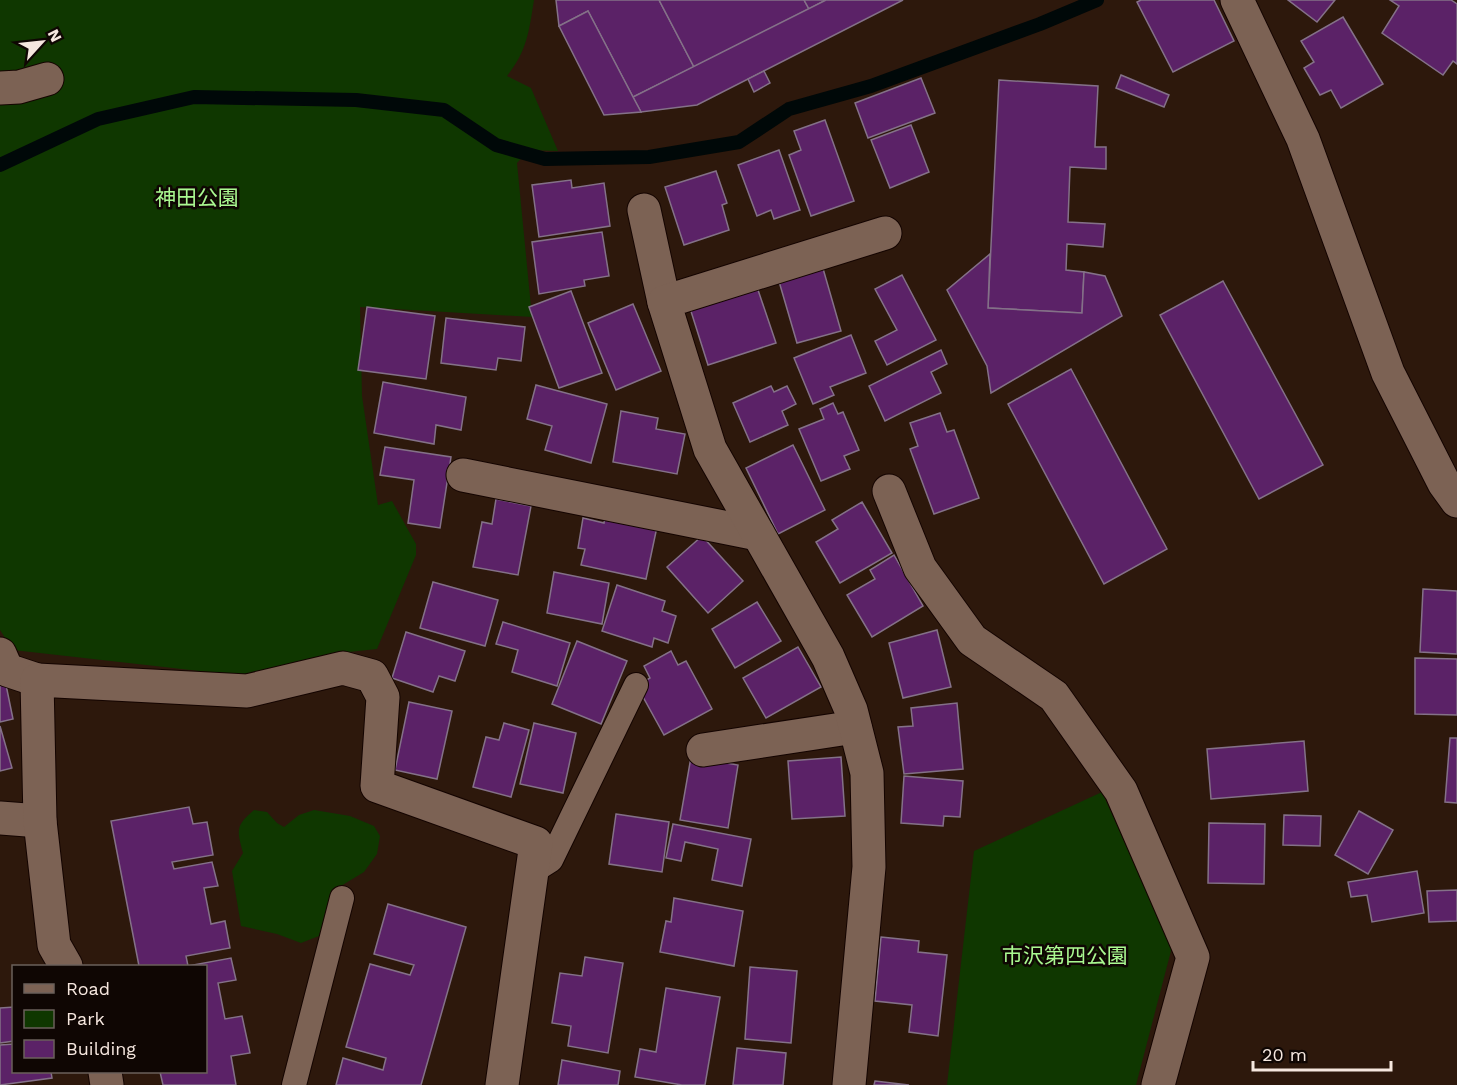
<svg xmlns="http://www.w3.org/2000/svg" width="1457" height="1085" viewBox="0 0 1457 1085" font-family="'Work Sans','Noto Sans JP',sans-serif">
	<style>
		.green { fill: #0f3700 }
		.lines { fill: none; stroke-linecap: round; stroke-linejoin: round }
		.stream { stroke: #000808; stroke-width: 14 }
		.building { fill: #5b2267; stroke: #847188; stroke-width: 1.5 }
		.service-casing { stroke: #140400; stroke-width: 26 }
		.pedestrian-casing { stroke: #140400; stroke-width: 35 }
		.minor-casing { stroke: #140400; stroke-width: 35 }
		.tertiary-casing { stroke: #140400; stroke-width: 35 }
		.service { stroke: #7c6254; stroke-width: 24 }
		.pedestrian { stroke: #7c6254; stroke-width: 33 }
		.minor { stroke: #7c6254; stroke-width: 33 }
		.tertiary { stroke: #7c6254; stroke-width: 33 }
		.labels { text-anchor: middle; stroke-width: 5; stroke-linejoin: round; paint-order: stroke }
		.park-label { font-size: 21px; fill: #aaf991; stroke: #0f0603 }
	</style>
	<rect width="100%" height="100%" fill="#2d180c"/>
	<!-- green -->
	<g class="green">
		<path d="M0,0H534C529,32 527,51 507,76L531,88L558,151L529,150L517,163L532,317L360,307L362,396L378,505L392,501L416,544V555L377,649L339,653L244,676L13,650L0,630Z"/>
		<polygon points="1102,792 1172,947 1136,1085 947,1085 974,851"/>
		<path d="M254,810L267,812L277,823L284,827L299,815L314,810L350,816L374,826L380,836L377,854L364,872L331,892L330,902L319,936L301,943L277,934L241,926L232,871L243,853C237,830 235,826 254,810Z"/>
	</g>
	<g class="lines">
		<!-- stream -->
		<polyline class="stream" points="0,165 98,119 194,97 356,100 444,110 496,145 545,159 649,157 739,142 789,109 871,86 1040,24 1097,0"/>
	</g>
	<!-- building -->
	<g class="building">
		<polygon points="556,0 659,0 694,67 633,97 588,11 559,26"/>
		<polygon points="659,0 804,0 809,9 694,67"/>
		<polygon points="804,0 826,0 809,9"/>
		<polygon points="826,0 903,0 697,105 641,112 633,97"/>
		<polygon points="1141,0 1214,0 1234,41 1173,72 1137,2"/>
		<polygon points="1288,0 1335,0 1317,22"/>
		<polygon points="1390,0 1451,0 1457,4 1457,64 1453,61 1443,75 1382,33 1399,6"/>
		<polygon points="588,11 633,97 641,112 604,115 559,26"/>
		<polygon points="1343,17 1383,84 1341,108 1331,90 1320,95 1304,68 1314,62 1301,41"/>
		<polygon points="764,71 770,83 754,92 748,79"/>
		<polygon points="1121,75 1169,95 1164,107 1116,88"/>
		<polygon points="921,78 935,113 868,138 855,103"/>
		<polygon points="999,80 1098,86 1095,147 1106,147 1106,169 1070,167 1068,222 1105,224 1103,247 1067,244 1066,270 1084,272 1082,313 988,308"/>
		<polygon points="825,120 854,201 811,216 789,155 801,150 794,131"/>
		<polygon points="911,125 929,172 890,188 871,140"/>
		<polygon points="779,150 800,210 774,219 771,210 757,216 738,165"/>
		<polygon points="716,171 727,203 722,205 729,230 684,245 665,187"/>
		<polygon points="571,180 572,188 604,183 610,226 539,237 532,185"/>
		<polygon points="602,232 609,276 584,280 585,286 539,294 532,242"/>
		<polygon points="990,254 988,308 1082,313 1084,272 1105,276 1122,316 991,393 987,366 947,290"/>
		<polygon points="822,265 841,331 797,343 778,278"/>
		<polygon points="902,275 936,340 887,365 875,341 897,330 875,289"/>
		<polygon points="1223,281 1323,465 1259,499 1160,315"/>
		<polygon points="756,284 776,343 708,365 689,305"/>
		<polygon points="571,291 602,373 559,388 529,307"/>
		<polygon points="633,304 661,371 616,390 588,323"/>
		<polygon points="367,307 435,316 426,379 358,370"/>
		<polygon points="446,318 525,327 521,361 498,358 496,370 441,363"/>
		<polygon points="851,335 866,373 830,387 834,395 813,404 794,358"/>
		<polygon points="941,350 947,364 931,372 941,393 885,421 869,386"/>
		<polygon points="1071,369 1167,549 1104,584 1008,404"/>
		<polygon points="383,382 466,397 461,430 436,425 434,444 374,433"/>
		<polygon points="536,385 607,404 591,463 545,450 552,426 527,419"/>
		<polygon points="771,386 774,392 787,386 796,404 782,411 788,425 750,442 733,403"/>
		<polygon points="833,403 838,414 843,412 859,450 844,456 850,469 821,481 799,429 824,419 820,409"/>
		<polygon points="621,411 658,418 656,429 685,434 677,474 613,462"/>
		<polygon points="940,413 947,432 954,430 979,498 934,514 910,449 918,446 910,423"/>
		<polygon points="793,445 825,510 778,534 746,468"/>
		<polygon points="385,447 451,457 440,528 408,523 414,480 380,475"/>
		<polygon points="496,499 531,506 518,575 473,567 482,522 492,524"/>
		<polygon points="862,502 892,553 840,583 816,542 838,529 832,520"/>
		<polygon points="606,511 658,522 646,579 581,565 585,549 578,548 583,518 604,523"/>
		<polygon points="702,536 743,581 708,613 667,567"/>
		<polygon points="894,555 923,606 872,637 847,595 875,579 870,570"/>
		<polygon points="554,572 609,583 602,624 547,613"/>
		<polygon points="433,582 498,600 485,646 420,628"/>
		<polygon points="617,585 665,601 662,611 676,616 668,643 654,638 652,647 602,631"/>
		<polygon points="1423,589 1457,591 1457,654 1420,652"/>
		<polygon points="757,602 781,641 735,668 712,629"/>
		<polygon points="503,622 570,643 557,686 512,672 518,650 496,644"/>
		<polygon points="937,630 951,687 903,698 889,643"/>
		<polygon points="406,632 465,651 455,681 439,676 433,692 392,678"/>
		<polygon points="577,641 627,661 601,724 552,704"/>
		<polygon points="798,647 821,687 766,718 743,678"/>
		<polygon points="671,651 678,665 686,661 712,709 664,735 637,686 650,678 644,666"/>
		<polygon points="1415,658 1457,659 1457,715 1415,714"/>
		<polygon points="5,680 13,719 0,722 0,681"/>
		<polygon points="409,702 452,711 437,779 395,770"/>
		<polygon points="957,703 963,769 904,774 898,727 913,726 911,708"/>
		<polygon points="504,723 529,730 511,797 473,787 486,737 499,740"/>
		<polygon points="534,723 576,733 563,793 520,784"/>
		<polygon points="0,726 12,768 0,771"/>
		<polygon points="1450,738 1457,738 1457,803 1445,802"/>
		<polygon points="1304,741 1308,791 1211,799 1207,749"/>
		<polygon points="691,757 738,765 728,828 680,820"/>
		<polygon points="841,757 845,816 792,819 788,761"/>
		<polygon points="904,776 963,781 960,817 944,816 943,826 901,823"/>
		<polygon points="189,807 193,824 207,822 213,855 172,862 174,869 212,862 218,886 204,888 211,924 225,921 230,948 186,956 188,966 231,958 236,980 218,983 225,1019 242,1016 250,1053 231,1056 236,1085 163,1085 160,1072 206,1072 206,966 139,966 111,821"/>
		<polygon points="1359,811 1393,830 1368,874 1335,855"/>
		<polygon points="616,814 669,822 662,872 609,864"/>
		<polygon points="1284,815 1321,816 1320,846 1283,845"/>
		<polygon points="1209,823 1265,824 1264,884 1208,883"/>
		<polygon points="673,824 751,839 742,886 712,880 718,849 685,842 681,861 666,858"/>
		<polygon points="1417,871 1424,913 1372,922 1367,895 1351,897 1348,882"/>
		<polygon points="1457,890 1457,921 1429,922 1427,891"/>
		<polygon points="674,898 743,911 734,966 660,952 666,921 671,922"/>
		<polygon points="388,904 466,927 421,1085 336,1085 343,1058 383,1070 386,1058 346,1047 370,964 410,975 414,965 374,954"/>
		<polygon points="881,937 919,941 918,952 947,955 938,1036 909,1032 912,1005 875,1001"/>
		<polygon points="585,957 623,963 608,1053 568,1046 571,1026 552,1023 560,973 582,976"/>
		<polygon points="750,967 797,971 791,1043 745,1039"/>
		<polygon points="666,988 720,997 705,1085 682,1085 635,1077 640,1049 656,1052"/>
		<polygon points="14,1007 14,1041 0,1043 0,1008"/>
		<polygon points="14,1044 14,1072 51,1072 52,1078 0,1085 0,1045"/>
		<polygon points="737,1048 786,1053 783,1085 733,1085"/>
		<polygon points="562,1060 620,1071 618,1085 558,1085"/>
		<polygon points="875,1081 909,1085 874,1085"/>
	</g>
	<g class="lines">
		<!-- service casing -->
		<g class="service-casing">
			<g id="service">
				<polyline points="532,872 551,860 636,685"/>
				<polyline points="294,1085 342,898"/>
			</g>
		</g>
		<!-- pedestrian casing -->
		<g class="pedestrian-casing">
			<polyline id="pedestrian" points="0,88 19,87 47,79"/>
		</g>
		<!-- minor casing -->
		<g class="minor-casing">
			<g id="minor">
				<polyline points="644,210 664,302"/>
				<polyline points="463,475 758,534"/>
				<polyline points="889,491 920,568 972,640 1054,696 1121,791 1193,957 1158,1085"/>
				<polyline points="0,654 7,670 37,680"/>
				<polyline points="703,750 855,727"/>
				<polyline points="0,818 40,821"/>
				<polyline points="66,966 54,945 40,821 37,680 247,691 343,668 372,676 383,697 377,786 536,843 502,1085"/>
				<polyline points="105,1072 107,1085"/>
				<polyline points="849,1085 869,867 867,773 851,710 828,657 710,449 664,302 885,233"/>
			</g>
		</g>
		<!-- tertiary casing -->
		<g class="tertiary-casing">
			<polyline id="tertiary" points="1237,0 1303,139 1388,373 1444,483 1457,501"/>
		</g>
		<!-- service -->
		<use href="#service" class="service"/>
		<!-- pedestrian -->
		<use href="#pedestrian" class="pedestrian"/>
		<!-- minor -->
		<use href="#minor" class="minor"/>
		<!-- tertiary -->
		<use href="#tertiary" class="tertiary"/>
	</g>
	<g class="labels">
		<!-- park labels -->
		<g class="park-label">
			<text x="197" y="205">神田公園</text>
			<text x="1065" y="963">市沢第四公園</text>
		</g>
	</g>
	<!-- legend -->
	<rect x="12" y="965" width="195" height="108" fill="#0f0603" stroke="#6b605b" stroke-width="1.5"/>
	<rect x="24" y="984" width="30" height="9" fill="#7c6254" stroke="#6b605b" stroke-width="1.5"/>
	<text x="66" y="995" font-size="18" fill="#f6e7df">Road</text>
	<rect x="24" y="1010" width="30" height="18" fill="#0f3700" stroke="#6b605b" stroke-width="1.5"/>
	<text x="66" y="1025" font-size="18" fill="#f6e7df">Park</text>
	<rect x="24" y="1040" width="30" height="18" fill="#5b2267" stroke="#6b605b" stroke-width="1.5"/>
	<text x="66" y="1055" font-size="18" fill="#f6e7df">Building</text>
	<!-- north arrow -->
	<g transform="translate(42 42) rotate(63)" stroke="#0f0603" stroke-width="4.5" paint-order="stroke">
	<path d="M0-4.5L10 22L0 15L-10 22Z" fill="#f6e7df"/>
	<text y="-9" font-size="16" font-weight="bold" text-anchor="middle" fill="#f6e7df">N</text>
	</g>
	<!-- scale -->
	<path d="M1253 1061v9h138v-9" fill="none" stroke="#f6e7df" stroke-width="3"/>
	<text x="1262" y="1061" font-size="18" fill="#f6e7df" stroke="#0f0603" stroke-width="4.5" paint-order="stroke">20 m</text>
</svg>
